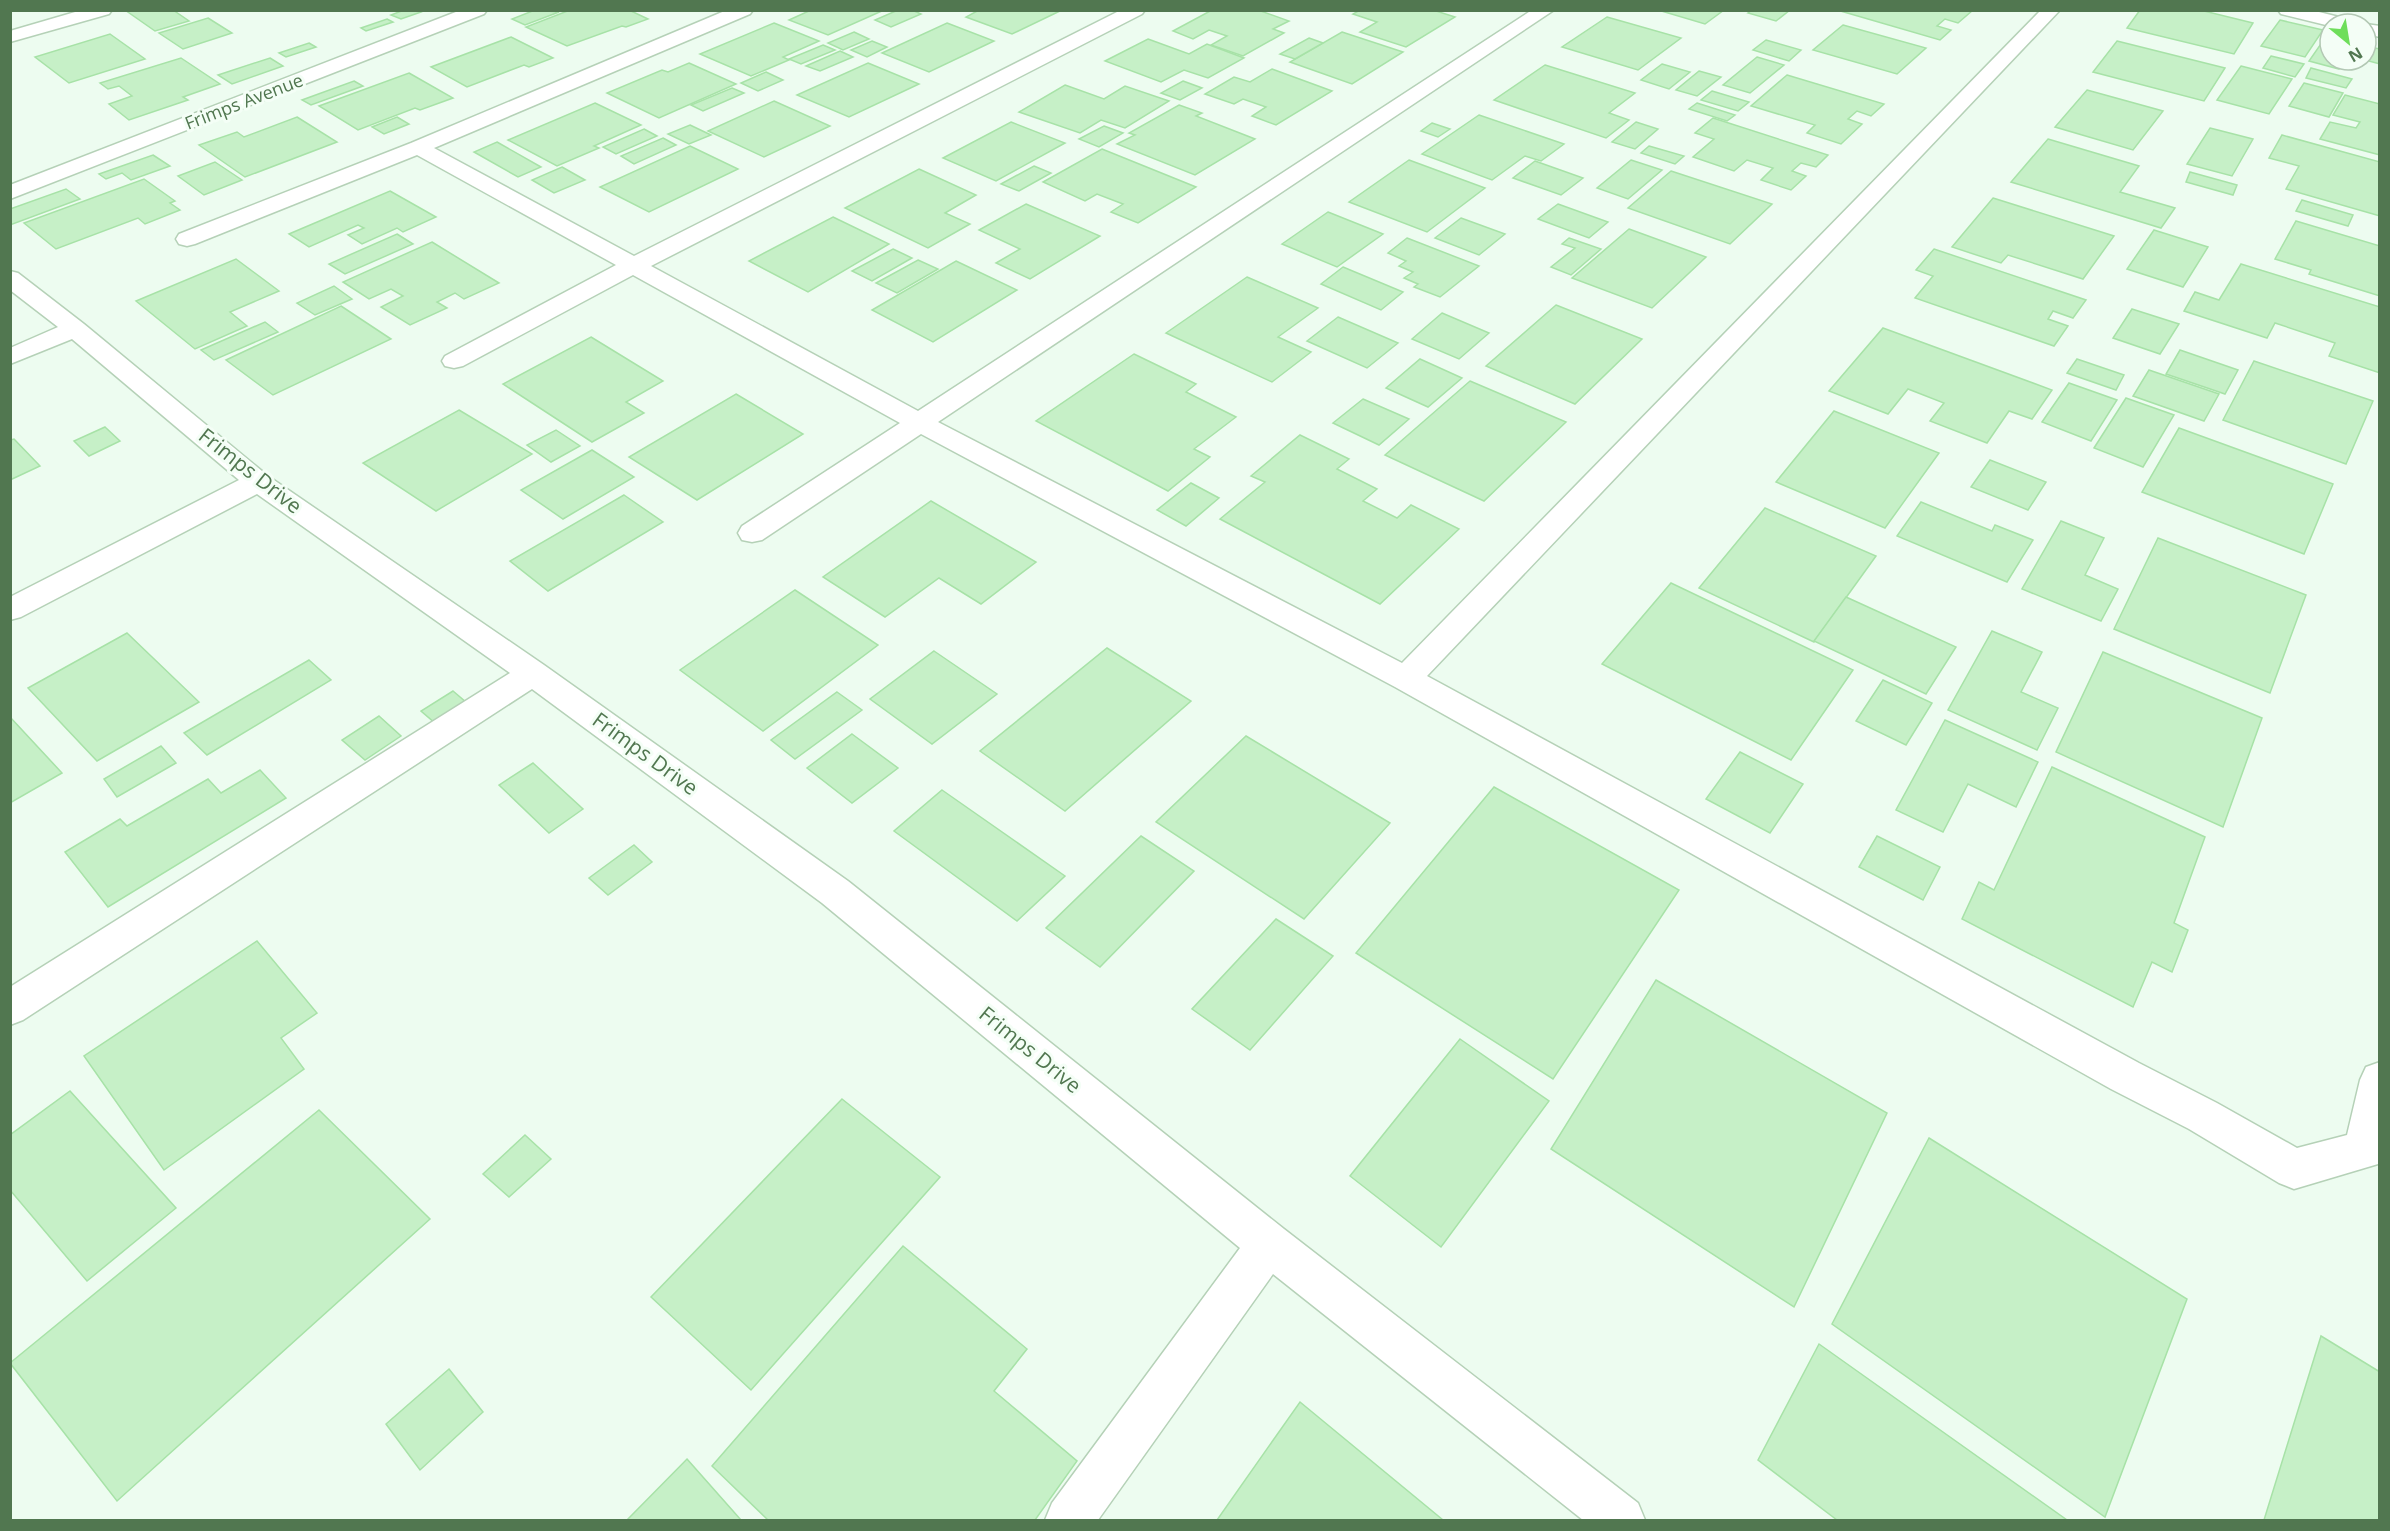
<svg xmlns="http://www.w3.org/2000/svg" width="2390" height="1531" viewBox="0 0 2390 1531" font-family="'Open Sans',sans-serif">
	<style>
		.building { fill: #c6f0c7; stroke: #a7e2a7; stroke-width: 1.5 }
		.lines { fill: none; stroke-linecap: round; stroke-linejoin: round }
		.minor-casing { stroke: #b5d1b7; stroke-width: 3 }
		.minor { fill: #fff; fill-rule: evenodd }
		.labels { text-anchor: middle; stroke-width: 6; stroke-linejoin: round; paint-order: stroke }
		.far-street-label { font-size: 18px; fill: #517750; stroke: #f4fef6 }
		.street-label { font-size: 21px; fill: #517750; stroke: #f4fef6 }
	</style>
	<rect width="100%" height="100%" fill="#edfcf0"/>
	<!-- building -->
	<g class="building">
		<polygon points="125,10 173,10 189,21 155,31"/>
		<polygon points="404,10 418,10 421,12 401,19 391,15"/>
		<polygon points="535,10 559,12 525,25 512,19"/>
		<polygon points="570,10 629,10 648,19 626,27 622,26 567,46 526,27"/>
		<polygon points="884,10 828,35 789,20 811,10"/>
		<polygon points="898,10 912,10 921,14 891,27 875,20"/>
		<polygon points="979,10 1062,10 1012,34 966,17"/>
		<polygon points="1212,10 1258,10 1289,21 1273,29 1284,33 1243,56 1211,45 1227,36 1209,30 1193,39 1173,31"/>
		<polygon points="1360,10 1433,10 1455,17 1406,47 1360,32 1377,22 1353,14"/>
		<polygon points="1658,10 1724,10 1705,24"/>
		<polygon points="1752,10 1790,10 1776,21 1748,13"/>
		<polygon points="1837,10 1973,10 1958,23 1945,19 1937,26 1951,30 1940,40"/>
		<polygon points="2140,10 2200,10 2253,23 2234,54 2127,28"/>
		<polygon points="1607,17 1681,38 1638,70 1562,47"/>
		<polygon points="208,18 232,33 183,49 159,33"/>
		<polygon points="387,19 393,22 366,31 361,28"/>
		<polygon points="2280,20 2323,30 2305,57 2261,46"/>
		<polygon points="774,23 819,41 783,57 789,60 751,76 700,54"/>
		<polygon points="947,23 994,41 929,72 882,53"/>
		<polygon points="1843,25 1926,48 1897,74 1813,50"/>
		<polygon points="854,32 869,39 843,50 828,43"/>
		<polygon points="1342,32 1403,52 1352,84 1290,62"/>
		<polygon points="110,34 145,59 69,83 35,57"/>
		<polygon points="511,37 553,58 529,67 524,65 467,87 431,67"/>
		<polygon points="1309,38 1323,43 1295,59 1280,54"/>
		<polygon points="2325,38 2330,39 2330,60 2344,60 2339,69 2309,61"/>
		<polygon points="1148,39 1189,54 1207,44 1244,58 1208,78 1184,70 1161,82 1105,61"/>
		<polygon points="1766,40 1801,50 1789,61 1753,50"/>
		<polygon points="872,41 887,47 867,57 851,50"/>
		<polygon points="2117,41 2225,68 2204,101 2093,72"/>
		<polygon points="309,43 316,47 286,57 279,53"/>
		<polygon points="823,45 835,50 801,64 789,59"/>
		<polygon points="2366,46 2380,49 2380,64 2365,60"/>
		<polygon points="840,51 853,57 820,71 806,66"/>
		<polygon points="2271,56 2304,64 2295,77 2263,68"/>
		<polygon points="1757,57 1784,65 1750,93 1723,85"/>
		<polygon points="181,58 220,84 183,97 188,100 129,120 109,104 132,96 119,86 108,89 100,83"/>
		<polygon points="270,58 283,66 232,84 218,75"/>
		<polygon points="689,63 736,84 659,118 607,93 662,70 668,72"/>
		<polygon points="868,63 919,84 849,117 797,95"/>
		<polygon points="1662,64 1690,72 1669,89 1641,80"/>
		<polygon points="1545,65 1635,93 1609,113 1629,120 1606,138 1494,100"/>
		<polygon points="2241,66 2292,79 2269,114 2217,100"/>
		<polygon points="2311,68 2352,79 2346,88 2306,78"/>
		<polygon points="1272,69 1332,91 1276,125 1252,116 1266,107 1243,99 1234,104 1205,94 1234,77 1250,82"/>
		<polygon points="1699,71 1721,77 1697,96 1676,90"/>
		<polygon points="766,72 783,80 758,91 741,83"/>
		<polygon points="409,73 453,98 420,110 415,108 358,130 319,106"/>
		<polygon points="1787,75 1884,104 1871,116 1857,111 1848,119 1862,124 1841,144 1807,133 1815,125 1751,106"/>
		<polygon points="354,81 363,86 311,105 302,100"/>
		<polygon points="1183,81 1202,88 1180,100 1161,93"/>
		<polygon points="2304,83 2343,93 2329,117 2289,106"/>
		<polygon points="1065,85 1104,99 1125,86 1169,101 1125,128 1101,120 1080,133 1019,112"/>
		<polygon points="732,88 744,93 703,111 691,105"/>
		<polygon points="2087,90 2163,111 2133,150 2055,127"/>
		<polygon points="1712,91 1749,102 1738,111 1701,100"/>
		<polygon points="2345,95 2380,104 2380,155 2320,139 2330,122 2356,128 2360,122 2333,115"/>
		<polygon points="774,101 830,126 764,157 708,131"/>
		<polygon points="595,103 641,125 594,146 599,148 557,166 508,140"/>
		<polygon points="1697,103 1735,115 1727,121 1689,109"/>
		<polygon points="1179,105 1202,113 1196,116 1255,139 1195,175 1117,144 1135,135 1129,133"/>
		<polygon points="1479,115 1564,144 1541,161 1525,156 1492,180 1422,154"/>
		<polygon points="297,117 337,142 245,177 199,145 237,132 244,137"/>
		<polygon points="397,117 409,124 384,134 372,127"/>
		<polygon points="1713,118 1828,155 1816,167 1801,163 1792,171 1806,176 1791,190 1761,180 1773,168 1747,160 1734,171 1693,157 1714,139 1695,133"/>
		<polygon points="1011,122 1065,143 996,181 943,158"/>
		<polygon points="1636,122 1658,129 1635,149 1612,142"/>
		<polygon points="1432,123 1450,129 1438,137 1421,131"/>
		<polygon points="690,125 711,135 689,144 668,134"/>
		<polygon points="1104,126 1123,133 1099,147 1079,139"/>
		<polygon points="2210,128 2253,139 2232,176 2187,164"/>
		<polygon points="644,129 657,136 616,154 603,147"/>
		<polygon points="2282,135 2380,162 2380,216 2286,189 2299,166 2269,158"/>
		<polygon points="663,138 676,145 634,164 621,156"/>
		<polygon points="2048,139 2139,166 2120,192 2175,208 2161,228 2011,182"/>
		<polygon points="497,142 541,167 518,177 474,152"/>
		<polygon points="690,146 738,169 649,212 600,187"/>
		<polygon points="1649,146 1684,156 1675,164 1641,153"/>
		<polygon points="1102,149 1196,187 1138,223 1111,212 1123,204 1097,194 1085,201 1043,182"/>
		<polygon points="153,155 170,166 131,180 122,173 106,179 99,174"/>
		<polygon points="1409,160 1485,188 1427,232 1349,202"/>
		<polygon points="1631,160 1662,170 1628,199 1597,188"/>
		<polygon points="1535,161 1583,178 1561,195 1513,178"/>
		<polygon points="215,162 242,180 204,195 178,176"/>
		<polygon points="1034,166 1051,173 1019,191 1001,184"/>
		<polygon points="562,167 585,180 554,193 532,180"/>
		<polygon points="919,169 976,195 945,213 970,224 928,248 845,208"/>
		<polygon points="1671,171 1772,204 1730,244 1628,208"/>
		<polygon points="2190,172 2237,185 2233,195 2186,182"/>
		<polygon points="144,179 175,201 170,203 180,210 145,224 138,218 56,249 24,223"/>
		<polygon points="66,189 80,199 10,225 10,209"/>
		<polygon points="390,191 436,217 403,232 397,228 362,244 348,235 364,228 358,225 309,247 289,234"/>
		<polygon points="1993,198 2114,236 2083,279 2008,255 2001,263 1952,247"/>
		<polygon points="2302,200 2353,215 2348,226 2296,211"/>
		<polygon points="1026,204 1100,236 1030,279 996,263 1020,249 979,230"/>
		<polygon points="1558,204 1608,222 1589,238 1538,219"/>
		<polygon points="1328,212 1383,234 1337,267 1282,244"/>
		<polygon points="833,217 889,244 808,292 749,261"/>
		<polygon points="1461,218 1505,234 1479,255 1435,238"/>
		<polygon points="2296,221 2380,246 2380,296 2309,274 2311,270 2275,259"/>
		<polygon points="1629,229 1706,257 1652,308 1572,278"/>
		<polygon points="2154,230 2208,247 2183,287 2127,269"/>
		<polygon points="397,234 413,244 345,274 329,264"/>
		<polygon points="1407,238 1479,266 1440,297 1414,287 1418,284 1404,278 1413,272 1399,266 1406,261 1388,253"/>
		<polygon points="1569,238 1601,249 1571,275 1551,267 1575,248 1562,244"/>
		<polygon points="432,242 499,283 464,299 455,293 437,302 447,308 410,325 381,307 403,296 391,289 369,299 343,282"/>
		<polygon points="893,249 912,258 872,281 852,271"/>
		<polygon points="1934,249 2086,300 2073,318 2053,311 2048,319 2068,326 2054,346 1915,298 1933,276 1916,270"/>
		<polygon points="236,259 279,291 230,312 247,326 195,349 136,301"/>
		<polygon points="918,260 938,269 897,293 876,283"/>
		<polygon points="956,261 1017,290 933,342 872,310"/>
		<polygon points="2241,264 2380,307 2380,373 2329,356 2335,343 2275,323 2267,338 2184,311 2195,292 2219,300"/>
		<polygon points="1343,267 1403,292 1381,310 1321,284"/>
		<polygon points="1247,277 1318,308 1278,337 1311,352 1272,382 1166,333"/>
		<polygon points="334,286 352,299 315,315 297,303"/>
		<polygon points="1556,305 1642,339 1575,404 1486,366"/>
		<polygon points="341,306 391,339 273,395 226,360"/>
		<polygon points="2132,309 2179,324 2160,354 2113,338"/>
		<polygon points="1442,313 1489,333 1459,359 1412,339"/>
		<polygon points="1338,317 1398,343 1367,368 1307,341"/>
		<polygon points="265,322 278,332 214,360 201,350"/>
		<polygon points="1883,328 2052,390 2032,419 2009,411 1987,443 1930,421 1944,403 1908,389 1888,414 1829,391"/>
		<polygon points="591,337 663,381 626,402 644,413 592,442 503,384"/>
		<polygon points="2180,350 2238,370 2225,394 2166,374"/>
		<polygon points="1134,354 1196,384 1186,392 1236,417 1194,449 1210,457 1168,491 1036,421"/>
		<polygon points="1420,359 1462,378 1428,407 1386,388"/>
		<polygon points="2077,359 2124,375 2116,390 2067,373"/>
		<polygon points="2254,361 2373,401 2346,464 2223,420"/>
		<polygon points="2149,370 2219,394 2204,421 2133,396"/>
		<polygon points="1470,381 1566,422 1484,501 1385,455"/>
		<polygon points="2069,383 2117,400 2091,441 2042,422"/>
		<polygon points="736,394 803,434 697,500 629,457"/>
		<polygon points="2126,398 2174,415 2143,467 2094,448"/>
		<polygon points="1363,399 1409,419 1379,445 1333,423"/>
		<polygon points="459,410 532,454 436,511 363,463"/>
		<polygon points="1834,411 1939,453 1885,528 1776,482"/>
		<polygon points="105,427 120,441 89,456 74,441"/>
		<polygon points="2179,428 2333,484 2304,554 2142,492"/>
		<polygon points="556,430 580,446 551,462 527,445"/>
		<polygon points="1300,435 1349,459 1337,469 1377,489 1363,501 1397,518 1411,505 1459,529 1380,604 1220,519 1265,482 1251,476"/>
		<polygon points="14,439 40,466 10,480 10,440"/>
		<polygon points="592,450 634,477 563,519 521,490"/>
		<polygon points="1990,460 2046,482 2028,510 1971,487"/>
		<polygon points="1191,483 1219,498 1186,526 1157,510"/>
		<polygon points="624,495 663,522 548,591 510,561"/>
		<polygon points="931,501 1036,562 981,604 939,578 885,617 823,577"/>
		<polygon points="1921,502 1992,531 1995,525 2033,540 2007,582 1897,536"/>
		<polygon points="1765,508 1876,556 1814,642 1699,588"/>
		<polygon points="2061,521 2104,538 2085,575 2118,589 2101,621 2022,589"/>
		<polygon points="2158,538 2306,595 2270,693 2114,629"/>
		<polygon points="1671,583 1853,670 1791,760 1602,664"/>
		<polygon points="795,590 878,645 763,731 680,670"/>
		<polygon points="1846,597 1956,647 1926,694 1814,641"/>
		<polygon points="1992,631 2042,652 2021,692 2058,708 2037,750 1948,710"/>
		<polygon points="127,633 199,702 97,761 28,688"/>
		<polygon points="1107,648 1191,701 1065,811 980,751"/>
		<polygon points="934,651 997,694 932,744 870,699"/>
		<polygon points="2103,652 2262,718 2223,827 2056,752"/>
		<polygon points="309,660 331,680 207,755 184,733"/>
		<polygon points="1883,680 1932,703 1906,745 1856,721"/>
		<polygon points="453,691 467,703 435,723 421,711"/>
		<polygon points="837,692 862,710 795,759 771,740"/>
		<polygon points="379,716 401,736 365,760 342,740"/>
		<polygon points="10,717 62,773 10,803"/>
		<polygon points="1945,720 2038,762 2016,807 1968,784 1943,832 1896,810"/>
		<polygon points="852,734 898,768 852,803 807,768"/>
		<polygon points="1246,736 1390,823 1304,919 1156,822"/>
		<polygon points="161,746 176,763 117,797 104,779"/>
		<polygon points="1740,752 1803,784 1770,833 1706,799"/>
		<polygon points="533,763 583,809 549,833 499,785"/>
		<polygon points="2052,767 2205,837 2174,923 2188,930 2172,972 2152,962 2133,1007 1962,919 1979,882 1994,890"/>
		<polygon points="260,770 286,798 108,907 65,852 120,819 127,826 208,779 221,793"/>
		<polygon points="1494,787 1679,890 1553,1079 1356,953"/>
		<polygon points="942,790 1065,876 1017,921 894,831"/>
		<polygon points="1141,836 1194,871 1100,967 1046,928"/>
		<polygon points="1877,836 1940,867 1923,900 1859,867"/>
		<polygon points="634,845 652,862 608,895 589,878"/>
		<polygon points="1276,919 1333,956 1250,1050 1192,1009"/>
		<polygon points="257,941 317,1013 281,1038 304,1069 164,1170 84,1056"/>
		<polygon points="1656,980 1887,1113 1794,1307 1551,1149"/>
		<polygon points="1460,1039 1549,1101 1441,1247 1350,1176"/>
		<polygon points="70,1091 176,1208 87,1281 10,1190 10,1135"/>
		<polygon points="842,1099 940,1177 751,1390 651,1297"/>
		<polygon points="319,1110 430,1219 117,1501 10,1363"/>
		<polygon points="525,1135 551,1159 509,1197 483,1174"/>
		<polygon points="1929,1138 2187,1299 2105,1517 1832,1324"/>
		<polygon points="903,1246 1027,1349 994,1391 1077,1461 1035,1520 768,1520 712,1466"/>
		<polygon points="2321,1336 2380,1372 2380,1520 2264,1520"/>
		<polygon points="1819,1344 2067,1520 1837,1520 1758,1460"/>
		<polygon points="449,1369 483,1412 420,1470 386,1424"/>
		<polygon points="1300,1402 1443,1520 1217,1520"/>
		<polygon points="687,1459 741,1520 627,1520"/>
	</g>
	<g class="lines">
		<!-- minor casing -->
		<g class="minor-casing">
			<g id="minor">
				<polygon points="82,10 112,10 109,14 10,42 10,31"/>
				<polygon points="461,10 487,10 484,14 10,199 10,185"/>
				<polygon points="727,10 753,10 750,14 434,148 634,256 1121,10 1145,10 1142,14 651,266 918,411 1532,10 1554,10 938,422 1402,663 2041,10 2060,10 1427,676 2139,1063 2217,1103 2297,1148 2347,1135 2360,1080 2366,1067 2380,1062 2378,1164 2294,1189 2279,1183 2189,1129 2111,1089 1395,687 921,434 762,540 752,542 742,540 738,533 742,526 900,423 633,275 463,366 454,368 445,366 442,361 445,356 616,265 417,155 195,244 187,246 179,244 176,239 179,234 411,143"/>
				<polygon points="2278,10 2311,10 2351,20 2354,24 2330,26 2281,14"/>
				<polygon points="2364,24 2366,24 2380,26 2380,37 2366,34"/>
				<polygon points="10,271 18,273 84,324 268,476 544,665 848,881 1284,1229 1638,1503 1645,1520 1583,1520 1273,1274 1098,1520 1045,1520 1052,1503 1240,1248 822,903 532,689 23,1020 10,1025 10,987 510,673 257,494 21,617 10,620 10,597 239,480 72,339 10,364 10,348 58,327 10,290"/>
			</g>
		</g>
		<!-- minor -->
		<use href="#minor" class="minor"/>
	</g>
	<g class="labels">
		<!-- far-street labels -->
		<g class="far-street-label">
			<text transform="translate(244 102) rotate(-21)" y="6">Frimps Avenue</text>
		</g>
		<!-- street labels -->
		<g class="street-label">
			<text transform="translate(250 471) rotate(38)" y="7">Frimps Drive</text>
			<text transform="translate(645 754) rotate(36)" y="7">Frimps Drive</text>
			<text transform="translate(1030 1050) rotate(39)" y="7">Frimps Drive</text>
		</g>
	</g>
	<!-- border -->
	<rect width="2390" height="1531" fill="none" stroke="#517750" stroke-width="24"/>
	<!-- north arrow -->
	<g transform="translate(2348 42) rotate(150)"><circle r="28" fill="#f4fef6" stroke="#b3c8b4" stroke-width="1.5"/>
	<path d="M0-4.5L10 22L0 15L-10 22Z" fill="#6ede5a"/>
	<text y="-9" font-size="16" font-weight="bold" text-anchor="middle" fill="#517750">N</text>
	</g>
</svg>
